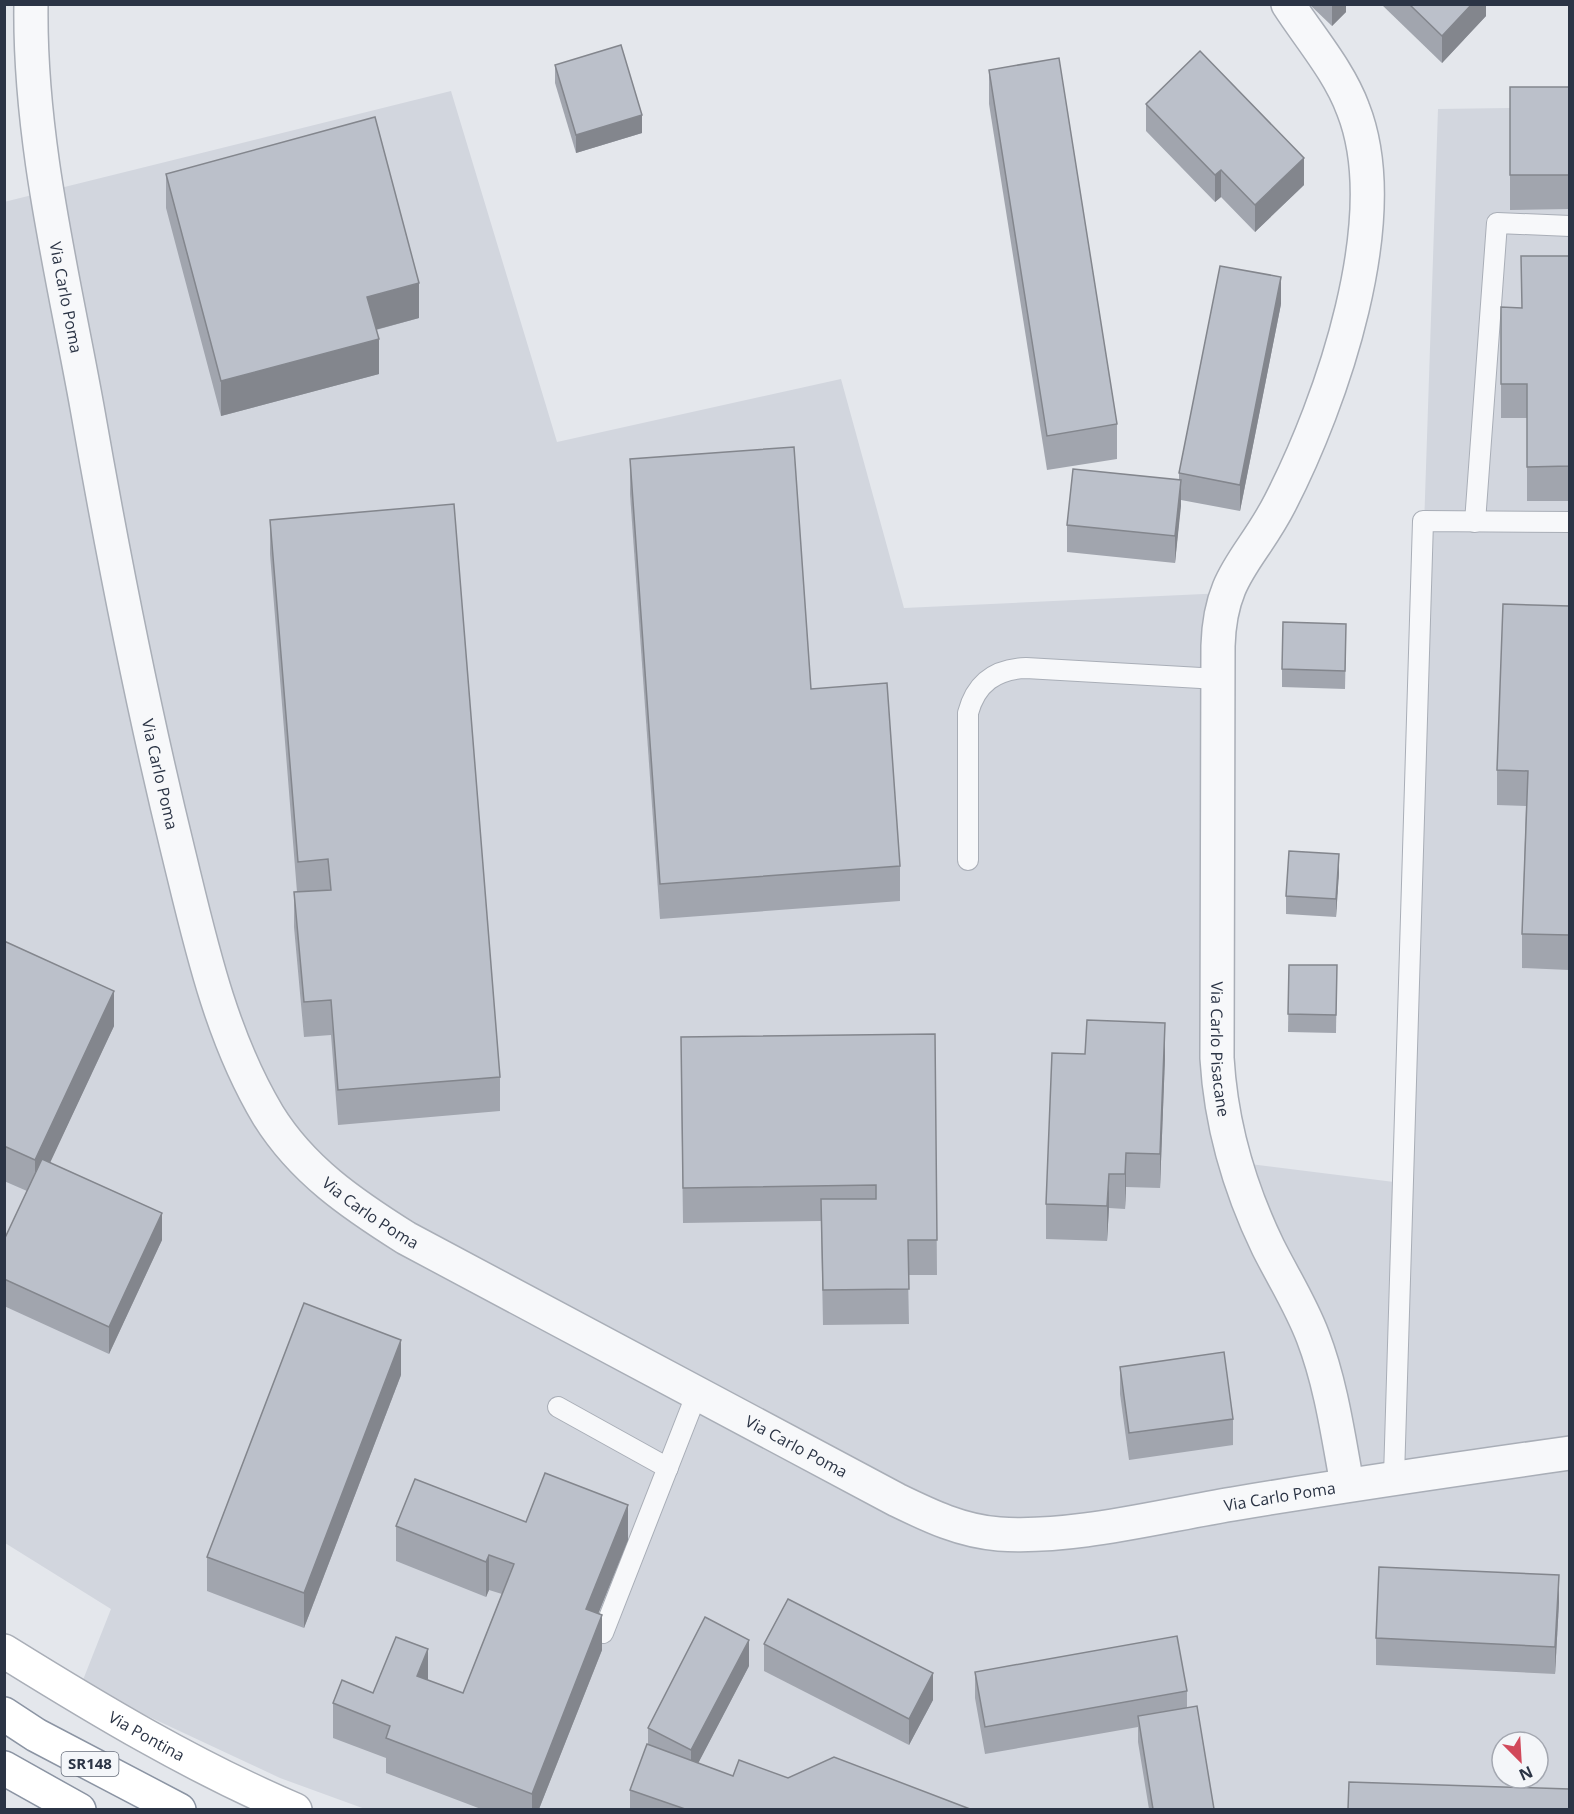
<svg xmlns="http://www.w3.org/2000/svg" width="1574" height="1814" viewBox="0 0 1574 1814" font-family="'Open Sans',sans-serif">
	<style>
		.built { fill: #d2d6de; fill-rule: evenodd }
		.lines { fill: none; stroke-linecap: round; stroke-linejoin: round }
		.lane-casing { stroke: #a9aeb7; stroke-width: 22 }
		.street-casing { stroke: #a9aeb7; stroke-width: 36 }
		.secondary-casing { stroke: #a9aeb7; stroke-width: 36 }
		.highway-casing { stroke: #8b94a3; stroke-width: 36 }
		.lane { stroke: #f7f8fa; stroke-width: 20 }
		.street { stroke: #f7f8fa; stroke-width: 33 }
		.secondary { stroke: #fff; stroke-width: 33 }
		.highway { stroke: #fff; stroke-width: 33 }
		.wall { fill: #a1a5ae }
		.shaded-wall { fill: #83868d }
		.building { fill: #bbc0ca; stroke: #83868d; stroke-width: 1.5 }
		.labels { text-anchor: middle; stroke-width: 4.5; stroke-linejoin: round; paint-order: stroke }
		.shield { fill: #f4f6f9; stroke: #676e7b; stroke-width: 1.5 }
		.shield-label { font-size: 15px; font-weight: bold; fill: #2b3445 }
		.street-label { font-size: 16px; fill: #2b3445; stroke: #f4f6f9 }
	</style>
	<rect width="100%" height="100%" fill="#e4e7ec"/>
	<!-- built -->
	<path class="built" d="M451,91L557,442L841,379L904,608L1225,593L1234,1162L1402,1183L1438,109L1569,107V1809H365L280,1778L81,1685L111,1609L5,1543L4,202ZM1502,1742H1538V1778H1502Z"/>
	<g class="lines">
		<!-- lane casing -->
		<g class="lane-casing">
			<g id="lane">
				<polyline points="1475,522 1497,223 1570,226"/>
				<path d="M968,860V713C976,683 996,669 1026,668L1218,679"/>
				<polyline points="558,1407 668,1468"/>
				<polyline points="1394,1477 1423,521 1570,522"/>
				<polyline points="603,1633 697,1393"/>
			</g>
		</g>
		<!-- street casing -->
		<g class="street-casing">
			<g id="street">
				<path id="s1" d="M31,4C29,140 63,274 87,407C113,556 142,704 178,851C200,941 220,1035 268,1115C302,1170 352,1204 406,1238L897,1500C930,1516 961,1531 999,1534C1074,1539 1159,1516 1233,1504C1345,1485 1457,1469 1570,1453"/>
				<path id="s2" d="M1288,4C1310,38 1339,71 1353,109C1396,218 1332,402 1280,503C1251,560 1220,574 1218,646L1217,1058C1221,1125 1239,1187 1268,1247C1283,1277 1301,1305 1313,1337C1331,1384 1338,1435 1347,1484"/>
			</g>
		</g>
		<!-- secondary casing -->
		<g class="secondary-casing">
			<g id="secondary">
				<path id="s3" d="M4,1651C99,1710 192,1766 295,1810"/>
			</g>
		</g>
		<!-- highway casing -->
		<g class="highway-casing">
			<g id="highway">
				<polyline points="4,1714 36,1735 179,1810"/>
				<polyline points="4,1768 79,1810"/>
			</g>
		</g>
		<!-- lane -->
		<use href="#lane" class="lane"/>
		<!-- street -->
		<use href="#street" class="street"/>
		<!-- secondary -->
		<use href="#secondary" class="secondary"/>
		<!-- highway -->
		<use href="#highway" class="highway"/>
	</g>
	<!-- wall -->
	<g class="wall">
		<polygon points="1309,4 1346,4 1346,12 1332,26"/>
		<polygon points="1381,4 1486,4 1486,16 1442,63"/>
		<polygon points="555,65 642,133 576,153 555,83"/>
		<polygon points="989,70 1117,424 1117,459 1047,470 989,104"/>
		<polygon points="1510,87 1569,87 1569,209 1510,210"/>
		<polygon points="1146,104 1304,185 1255,232 1221,197 1215,202 1146,131"/>
		<polygon points="166,174 419,318 376,330 379,374 221,416 166,208"/>
		<polygon points="1569,256 1569,501 1527,501 1527,418 1501,418 1501,307 1521,308"/>
		<polygon points="1281,304 1240,511 1181,500 1175,563 1067,552 1067,525 1179,479 1179,473"/>
		<polygon points="630,459 811,689 900,866 900,901 660,919 630,494"/>
		<polygon points="270,520 500,1077 500,1111 338,1125 331,1035 304,1037 294,927 294,892 297,892 270,554"/>
		<polygon points="1569,606 1569,970 1522,968 1522,934 1526,806 1497,805 1497,770"/>
		<polygon points="1346,642 1345,689 1282,687 1282,669"/>
		<polygon points="1339,872 1336,917 1286,914 1286,896"/>
		<polygon points="4,941 114,1026 50,1162 162,1240 109,1354 4,1306 4,1241 27,1191 4,1181"/>
		<polygon points="1289,965 1337,965 1336,1033 1288,1032"/>
		<polygon points="935,1034 937,1275 908,1275 909,1324 823,1325 821,1221 683,1223 681,1072"/>
		<polygon points="1165,1057 1160,1188 1126,1187 1125,1209 1109,1208 1107,1241 1046,1239 1046,1204"/>
		<polygon points="1120,1367 1233,1419 1233,1445 1129,1460 1120,1394"/>
		<polygon points="401,1375 304,1628 207,1591 207,1557"/>
		<polygon points="526,1522 628,1540 598,1614 602,1650 539,1809 481,1809 386,1773 386,1758 333,1738 333,1703 373,1693 463,1693 502,1594 489,1590 486,1597 396,1561 396,1526"/>
		<polygon points="1559,1602 1555,1674 1376,1665 1376,1638"/>
		<polygon points="764,1644 933,1700 909,1745 764,1671"/>
		<polygon points="749,1666 698,1763 733,1776 788,1778 970,1809 630,1809 630,1790 648,1745 648,1728"/>
		<polygon points="975,1672 1187,1691 1187,1708 1214,1809 1149,1809 1138,1742 1138,1727 985,1754 975,1698"/>
	</g>
	<!-- shaded-wall -->
	<g class="shaded-wall">
		<polygon points="1332,4 1346,4 1346,12 1332,26"/>
		<polygon points="1472,4 1486,4 1486,16 1442,63 1442,36"/>
		<polygon points="642,115 642,133 576,153 576,135"/>
		<polygon points="1304,158 1304,185 1255,232 1255,205"/>
		<polygon points="1221,170 1221,197 1215,202 1215,175"/>
		<polygon points="1281,277 1281,304 1240,511 1240,485"/>
		<polygon points="419,283 419,318 367,332 367,297"/>
		<polygon points="379,339 379,374 221,416 221,381"/>
		<polygon points="1181,480 1181,506 1175,563 1175,536"/>
		<polygon points="1339,854 1339,872 1336,917 1336,899"/>
		<polygon points="114,991 114,1026 35,1195 35,1160"/>
		<polygon points="1165,1023 1165,1057 1160,1188 1160,1154"/>
		<polygon points="1126,1153 1126,1187 1125,1209 1125,1174"/>
		<polygon points="1109,1174 1109,1208 1107,1241 1107,1206"/>
		<polygon points="162,1213 162,1240 109,1354 109,1327"/>
		<polygon points="401,1340 401,1375 304,1628 304,1593"/>
		<polygon points="628,1505 628,1540 586,1644 586,1609"/>
		<polygon points="489,1555 489,1590 486,1597 486,1562"/>
		<polygon points="1559,1575 1559,1602 1555,1674 1555,1647"/>
		<polygon points="602,1615 602,1650 539,1809 532,1809 532,1794"/>
		<polygon points="749,1640 749,1666 691,1777 691,1750"/>
		<polygon points="428,1649 428,1684 417,1676"/>
		<polygon points="933,1673 933,1700 909,1745 909,1719"/>
	</g>
	<!-- building -->
	<g class="building">
		<polygon points="1409,4 1472,4 1442,36"/>
		<polygon points="621,45 642,115 576,135 555,65"/>
		<polygon points="1200,51 1304,158 1255,205 1221,170 1215,175 1146,104"/>
		<polygon points="1059,58 1117,424 1047,436 989,70"/>
		<rect x="1510" y="87" width="59" height="88"/>
		<polygon points="375,117 419,283 367,297 379,339 221,381 166,174"/>
		<polygon points="1521,256 1569,256 1569,466 1527,467 1527,384 1501,384 1501,307 1522,308"/>
		<polygon points="1220,266 1281,277 1240,485 1179,473"/>
		<polygon points="794,447 811,689 887,683 900,866 660,884 630,459"/>
		<polygon points="1073,469 1181,480 1175,536 1067,525"/>
		<polygon points="454,504 500,1077 338,1090 331,1000 304,1002 294,892 331,890 328,859 298,862 270,520"/>
		<polygon points="1503,604 1569,606 1569,935 1522,934 1528,771 1497,770"/>
		<polygon points="1283,622 1346,624 1345,671 1282,669"/>
		<polygon points="1289,851 1339,854 1336,899 1286,896"/>
		<polygon points="4,941 114,991 35,1160 4,1146"/>
		<polygon points="1289,965 1337,965 1336,1015 1288,1014"/>
		<polygon points="1087,1020 1165,1023 1160,1154 1126,1153 1125,1174 1109,1174 1107,1206 1046,1204 1052,1053 1085,1054"/>
		<polygon points="935,1034 937,1240 908,1240 909,1289 823,1290 821,1199 876,1199 876,1185 683,1188 681,1037"/>
		<polygon points="42,1159 162,1213 109,1327 4,1279 4,1240"/>
		<polygon points="304,1303 401,1340 304,1593 207,1557"/>
		<polygon points="1224,1352 1233,1419 1129,1433 1120,1367"/>
		<polygon points="545,1473 628,1505 586,1609 602,1615 532,1794 386,1738 390,1726 333,1703 342,1680 373,1693 396,1637 428,1649 417,1676 463,1693 514,1564 489,1555 486,1562 396,1526 415,1479 526,1522"/>
		<polygon points="1379,1567 1559,1575 1555,1647 1376,1638"/>
		<polygon points="788,1599 933,1673 909,1719 764,1644"/>
		<polygon points="705,1617 749,1640 691,1750 648,1728"/>
		<polygon points="1177,1636 1187,1691 985,1727 975,1672"/>
		<polygon points="1197,1706 1214,1809 1153,1809 1138,1716"/>
		<polygon points="647,1744 733,1776 739,1760 788,1778 834,1757 970,1809 685,1809 630,1790"/>
		<polygon points="1349,1782 1569,1789 1569,1809 1348,1809"/>
	</g>
	<g class="labels">
		<!-- shield labels -->
		<rect class="shield" x="61.5" y="1752" width="57" height="24" rx="4.5"/>
		<g class="shield-label">
			<text x="90" y="1769">SR148</text>
		</g>
		<!-- street labels -->
		<g class="street-label">
			<text dy="6" stroke="none"><textPath href="#s1" startOffset="296">Via Carlo Poma</textPath></text>
			<text dy="6" stroke="none"><textPath href="#s1" startOffset="782">Via Carlo Poma</textPath></text>
			<text dy="6" stroke="none"><textPath href="#s2" startOffset="1096">Via Carlo Pisacane</textPath></text>
			<text dy="6" stroke="none"><textPath href="#s1" startOffset="1284">Via Carlo Poma</textPath></text>
			<text dy="6" stroke="none"><textPath href="#s1" startOffset="1770">Via Carlo Poma</textPath></text>
			<text dy="6" stroke="none"><textPath href="#s1" startOffset="2276">Via Carlo Poma</textPath></text>
			<text dy="6" stroke="none"><textPath href="#s3" startOffset="166">Via Pontina</textPath></text>
		</g>
	</g>
	<!-- border -->
	<rect width="1574" height="1814" fill="none" stroke="#2b3445" stroke-width="12"/>
	<!-- north arrow -->
	<g transform="translate(1520 1760) rotate(156)"><circle r="28" fill="#f4f6f9" stroke="#a4a8b1" stroke-width="1.5"/>
	<path d="M0-4.5L10 22L0 15L-10 22Z" fill="#d1495b"/>
	<text y="-9" font-size="16" font-weight="bold" text-anchor="middle" fill="#2b3445">N</text>
	</g>
</svg>
